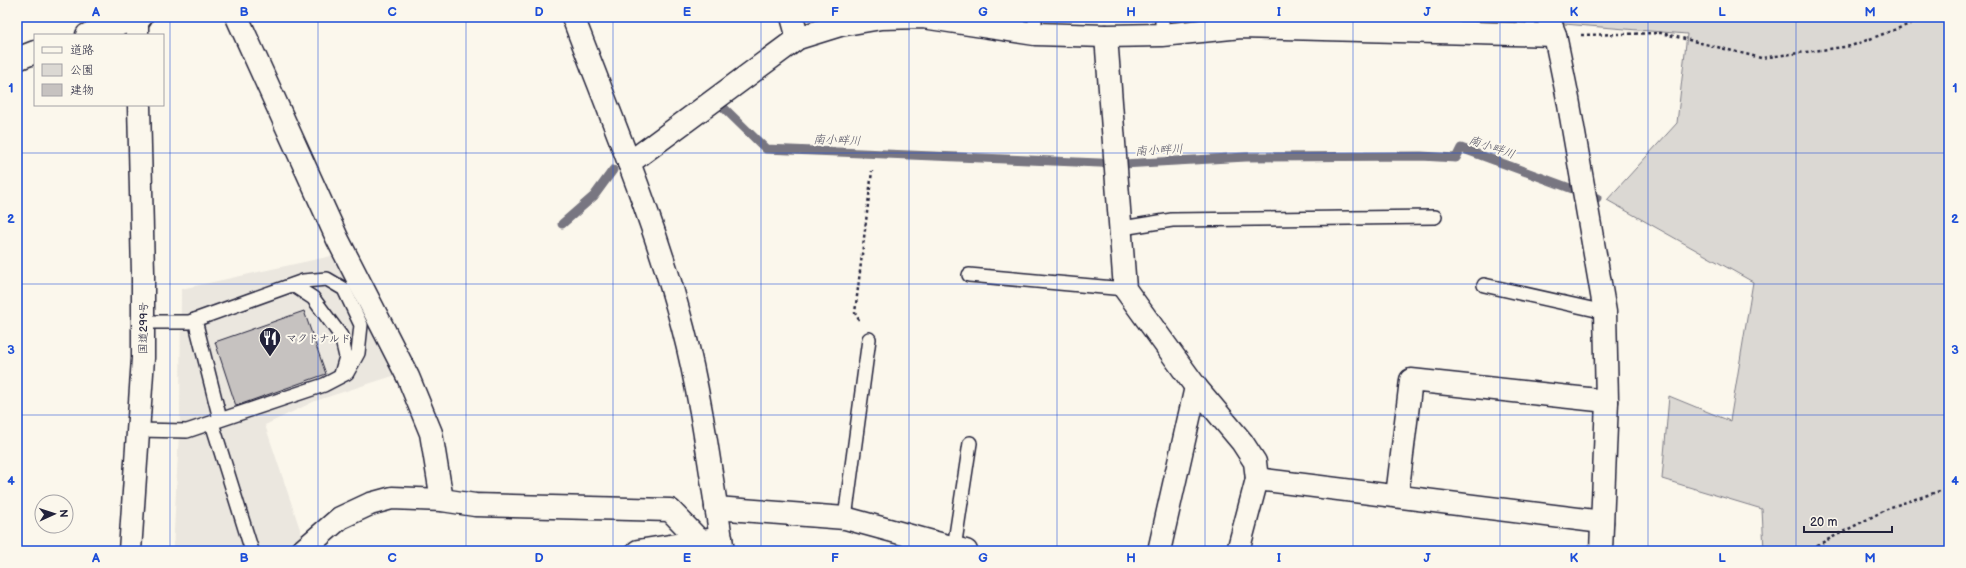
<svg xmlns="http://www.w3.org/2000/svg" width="1966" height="568" viewBox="0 0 1966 568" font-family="'Balsamiq Sans','Klee One',sans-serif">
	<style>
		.built { fill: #ebe7df }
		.green { fill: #dbd8d3; stroke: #7e7d87 }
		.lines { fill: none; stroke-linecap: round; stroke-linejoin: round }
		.stream { stroke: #787681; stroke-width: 9 }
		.building { fill: #c6c2c0; stroke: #22223b }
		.lane-casing { stroke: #22223b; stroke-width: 16 }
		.street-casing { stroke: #22223b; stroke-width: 25 }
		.secondary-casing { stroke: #22223b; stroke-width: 25 }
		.highway-casing { stroke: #22223b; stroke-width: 25 }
		.path { stroke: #22223b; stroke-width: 2.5; stroke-dasharray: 3 3; stroke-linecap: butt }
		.lane { stroke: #fbf7ec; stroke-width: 13 }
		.street { stroke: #fbf7ec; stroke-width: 22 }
		.secondary { stroke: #fbf7ec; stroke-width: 22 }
		.highway { stroke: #fbf7ec; stroke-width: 22 }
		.grid { fill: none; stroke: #1d4ed8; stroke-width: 1; stroke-opacity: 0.55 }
		.labels { text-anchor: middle; stroke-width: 4; stroke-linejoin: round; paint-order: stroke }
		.street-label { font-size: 11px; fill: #22223b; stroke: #fbf7ec }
		.poi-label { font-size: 11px; fill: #22223b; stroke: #fbf7ec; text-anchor: start }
		.water-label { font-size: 12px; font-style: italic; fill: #545364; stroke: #fbf7ec }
		.neatline { fill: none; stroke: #1d4ed8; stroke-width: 1.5 }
		.grid-label { font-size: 13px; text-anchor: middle; font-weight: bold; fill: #1d4ed8 }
	</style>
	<rect width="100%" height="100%" fill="#fbf7ec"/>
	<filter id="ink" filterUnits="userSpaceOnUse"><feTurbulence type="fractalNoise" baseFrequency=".025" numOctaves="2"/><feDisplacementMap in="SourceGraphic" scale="8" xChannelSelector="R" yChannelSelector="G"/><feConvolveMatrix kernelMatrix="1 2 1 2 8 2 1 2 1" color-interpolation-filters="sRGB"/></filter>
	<g filter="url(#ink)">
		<!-- built -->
		<polygon class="built" points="336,255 396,375 315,401 265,425 304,541 292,551 173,551 180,413 181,289"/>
		<!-- green -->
		<polygon class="green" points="1562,17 1949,17 1949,551 1764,551 1762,509 1662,479 1669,396 1730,421 1753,282 1607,200 1677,123 1687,34 1564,24"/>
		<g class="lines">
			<!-- stream -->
			<g class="stream">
				<polyline points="724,108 766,149 1123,164 1246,157 1421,156 1456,158 1461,148 1597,198"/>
				<polyline points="562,224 594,196 613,170"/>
			</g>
		</g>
		<!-- building -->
		<polygon class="building" points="304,311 326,374 236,406 215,342"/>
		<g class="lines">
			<!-- lane casing -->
			<g class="lane-casing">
				<g id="lane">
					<polyline points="1035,17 1035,34"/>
					<polyline points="1162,17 1162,35"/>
					<polyline points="1122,228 1172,220 1435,217"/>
					<polyline points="969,275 1125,289"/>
					<polyline points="293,285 313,298 341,336 346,357 341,374"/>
					<polyline points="1484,285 1605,312"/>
					<polyline points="195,320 220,419"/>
					<polyline points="212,423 252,551"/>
					<polyline points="138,430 187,431 324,385 347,373 358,353 361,325 344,289 327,279 303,281 189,322 143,322"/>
					<polyline points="845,518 869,339"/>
					<polyline points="954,548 970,443"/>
				</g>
			</g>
			<!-- street casing -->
			<g class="street-casing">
				<g id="street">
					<polyline points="237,17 338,240 408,377 431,433 442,500"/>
					<polyline points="792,17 798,38"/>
					<polyline points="1548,17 1555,35 1568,99 1605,312 1607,401 1601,551"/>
					<polyline points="1106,36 1125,289 1196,387 1242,442 1255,462 1257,479 1602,522"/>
					<polyline points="629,163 798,38 840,25 881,18 923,17 1035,34 1106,36 1162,35 1241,27 1555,35"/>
					<polyline points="1397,496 1411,380 1607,401"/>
					<polyline points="716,508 845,518 966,551"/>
					<polyline points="302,551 340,518 370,504 392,498 442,500 475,505 670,510 700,541"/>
					<polyline points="1159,551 1196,387"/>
					<polyline points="1238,551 1257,479"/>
				</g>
			</g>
			<!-- secondary casing -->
			<g class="secondary-casing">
				<g id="secondary">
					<path d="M573,17C612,120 655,221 683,328C702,400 711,477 723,551"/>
					<polyline points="87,35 141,17"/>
					<polyline points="17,59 35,52"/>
					<polyline points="638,551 721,538"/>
				</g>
			</g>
			<!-- highway casing -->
			<g class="highway-casing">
				<g id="highway">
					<polyline points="137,17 137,35"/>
					<polyline points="130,551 143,358 143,273 139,105"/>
				</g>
			</g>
			<!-- path -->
			<g class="path">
				<polyline points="1581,35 1661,33 1761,58 1851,46 1910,24 1922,17"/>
				<polyline points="859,320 855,313 872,171"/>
				<polyline points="1806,551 1891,507 1949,488"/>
			</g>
			<!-- lane -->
			<use href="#lane" class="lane"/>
			<!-- street -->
			<use href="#street" class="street"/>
			<!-- secondary -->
			<use href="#secondary" class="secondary"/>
			<!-- highway -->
			<use href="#highway" class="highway"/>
		</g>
	</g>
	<!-- grid -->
	<path class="grid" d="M170,17V551M318,17V551M466,17V551M613,17V551M761,17V551M909,17V551M1057,17V551M1205,17V551M1353,17V551M1500,17V551M1648,17V551M1796,17V551M17,153H1949M17,284H1949M17,415H1949"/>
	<!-- icons -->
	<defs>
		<g id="restaurant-pin" transform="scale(1.15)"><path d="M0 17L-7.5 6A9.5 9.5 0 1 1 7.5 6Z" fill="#22223b" stroke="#fbf7ec"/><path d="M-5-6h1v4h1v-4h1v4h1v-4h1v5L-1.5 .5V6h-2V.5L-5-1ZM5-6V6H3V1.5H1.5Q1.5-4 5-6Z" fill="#fff"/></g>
	</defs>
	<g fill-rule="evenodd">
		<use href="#restaurant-pin" x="270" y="338"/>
	</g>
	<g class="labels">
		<!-- street labels -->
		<g class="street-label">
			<text transform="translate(143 328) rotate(-89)" y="4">国道299号</text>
		</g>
		<!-- poi labels -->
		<g class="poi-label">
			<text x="286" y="342">マクドナルド</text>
		</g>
		<!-- water labels -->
		<g class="water-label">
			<text transform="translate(837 140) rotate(2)" y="4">南小畔川</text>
			<text transform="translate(1492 147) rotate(19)" y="4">南小畔川</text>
			<text transform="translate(1159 150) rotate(-3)" y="4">南小畔川</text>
		</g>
	</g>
	<!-- margin -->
	<rect width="1966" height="568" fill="none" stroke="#fbf7ec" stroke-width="44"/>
	<!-- legend -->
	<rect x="34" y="34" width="130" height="72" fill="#fbf7ec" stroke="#a4a2a5"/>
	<rect x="42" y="47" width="20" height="6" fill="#fbf7ec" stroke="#a4a2a5"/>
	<text x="70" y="54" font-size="12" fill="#22223b">道路</text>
	<rect x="42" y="64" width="20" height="12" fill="#dbd8d3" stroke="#a4a2a5"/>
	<text x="70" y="74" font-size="12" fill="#22223b">公園</text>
	<rect x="42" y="84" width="20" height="12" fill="#c6c2c0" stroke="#a4a2a5"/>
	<text x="70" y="94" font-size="12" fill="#22223b">建物</text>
	<!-- north arrow -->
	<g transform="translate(54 514) rotate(87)"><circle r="19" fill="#fbf7ec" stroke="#a4a2a5"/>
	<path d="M0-3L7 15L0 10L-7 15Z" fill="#22223b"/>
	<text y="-6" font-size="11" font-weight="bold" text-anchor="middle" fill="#22223b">N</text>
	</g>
	<!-- scale -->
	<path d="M1804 526v6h88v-6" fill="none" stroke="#22223b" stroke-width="2"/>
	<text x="1810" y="526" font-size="12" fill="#22223b" stroke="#fbf7ec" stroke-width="3" paint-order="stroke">20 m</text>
	<rect x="22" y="22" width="1922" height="524" class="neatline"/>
	<g class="grid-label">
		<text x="96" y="16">A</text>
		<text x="244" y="16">B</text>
		<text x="392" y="16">C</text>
		<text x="539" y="16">D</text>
		<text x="687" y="16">E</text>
		<text x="835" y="16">F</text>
		<text x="983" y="16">G</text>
		<text x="1131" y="16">H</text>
		<text x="1279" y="16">I</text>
		<text x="1427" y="16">J</text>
		<text x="1574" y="16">K</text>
		<text x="1722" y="16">L</text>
		<text x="1870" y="16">M</text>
		<text x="11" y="92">1</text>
		<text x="1955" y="92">1</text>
		<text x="11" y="223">2</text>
		<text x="1955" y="223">2</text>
		<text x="11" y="354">3</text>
		<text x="1955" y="354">3</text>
		<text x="11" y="485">4</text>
		<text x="1955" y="485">4</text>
		<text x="96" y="562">A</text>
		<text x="244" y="562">B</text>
		<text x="392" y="562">C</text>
		<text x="539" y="562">D</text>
		<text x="687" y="562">E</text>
		<text x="835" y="562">F</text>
		<text x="983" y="562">G</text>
		<text x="1131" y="562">H</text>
		<text x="1279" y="562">I</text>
		<text x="1427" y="562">J</text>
		<text x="1574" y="562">K</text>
		<text x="1722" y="562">L</text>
		<text x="1870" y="562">M</text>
	</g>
</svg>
